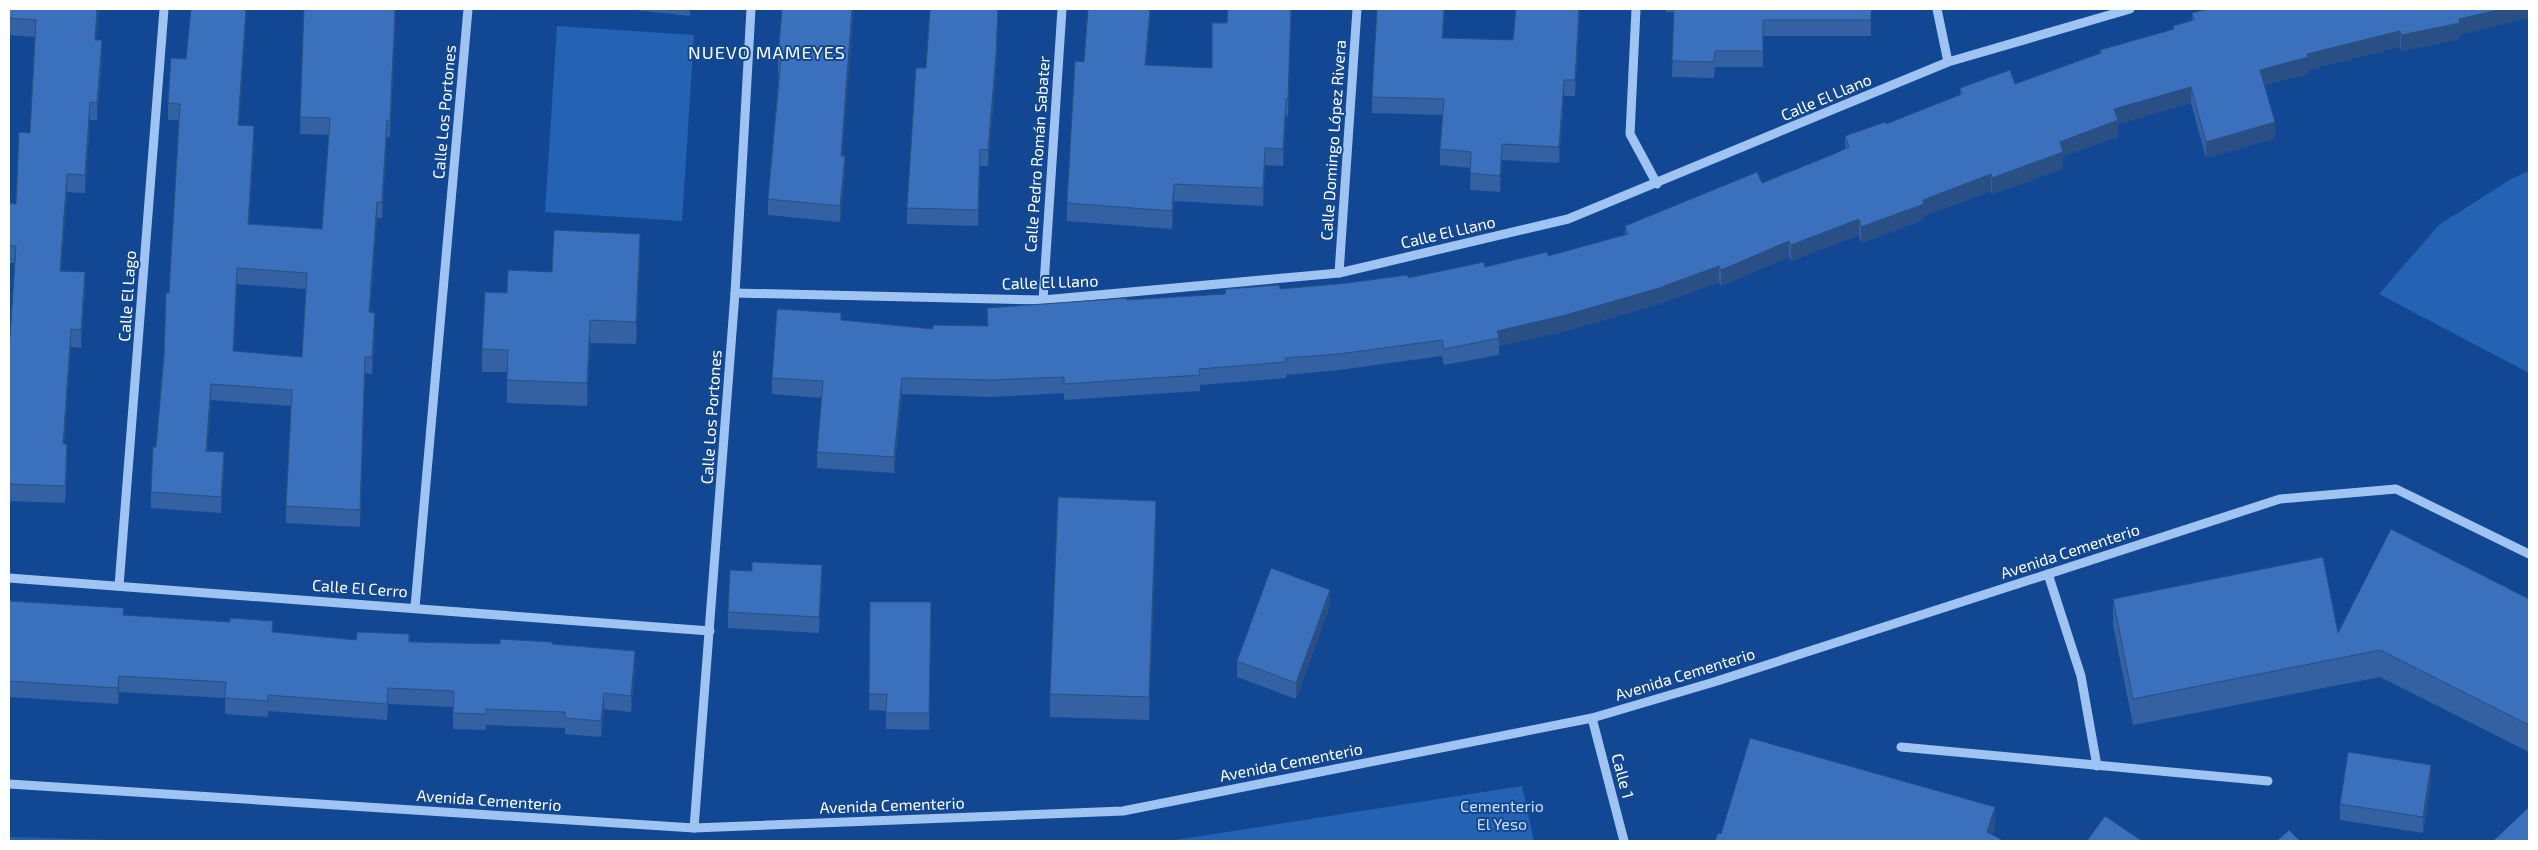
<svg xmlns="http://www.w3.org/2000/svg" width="2538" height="850" viewBox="0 0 2538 850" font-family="'Exo 2',sans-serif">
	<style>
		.green { fill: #2462b3 }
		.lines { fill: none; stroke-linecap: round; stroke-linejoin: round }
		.minor { stroke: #a0c4f2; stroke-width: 9 }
		.wall { fill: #3361a2; fill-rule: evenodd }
		.shaded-wall { fill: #294f84 }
		.building { fill: #3b71bc; stroke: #294f84; fill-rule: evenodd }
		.labels { text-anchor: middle; stroke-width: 4; stroke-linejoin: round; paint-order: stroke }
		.street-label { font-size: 16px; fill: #fff; stroke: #124893 }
		.park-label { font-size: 16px; fill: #c8dffd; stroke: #124893 }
		.neighbourhood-label { font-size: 18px; letter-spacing: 1px; fill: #fff; stroke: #124893 }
	</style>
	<rect width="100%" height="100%" fill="#124893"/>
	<!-- green -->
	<g class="green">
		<polygon points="557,26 694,35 682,221 545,212"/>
		<polygon points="2529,171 2529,373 2379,294 2439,225 2511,179"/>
		<polygon points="1522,786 1534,841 1169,841"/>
		<polygon points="9,837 145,841 9,841"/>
	</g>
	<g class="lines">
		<!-- minor -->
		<g class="minor">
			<polyline points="1636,9 1630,134 1657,184"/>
			<polyline points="1937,9 1948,62"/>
			<polyline points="1339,273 1357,9"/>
			<polyline points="735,293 1043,300 1339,273 1568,219 1948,62 2130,9"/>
			<polyline points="1043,300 1062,9"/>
			<polyline points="2048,574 2081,676 2097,766"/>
			<polyline points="9,578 710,631"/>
			<polyline points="119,586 164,9"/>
			<polyline points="415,607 468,9"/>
			<polyline points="1592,718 1624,841"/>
			<polyline points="1901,747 2268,781"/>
			<polyline points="9,784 694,828 1123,811 1592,718 1714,682 2280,499 2396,489 2529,554"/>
			<polyline points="694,828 735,293 751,9"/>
		</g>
	</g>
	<!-- wall -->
	<g class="wall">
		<polygon points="9,9 99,9 96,40 102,58 97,120 90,120 85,193 67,192 61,271 85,290 81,348 71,347 64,444 67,461 65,503 9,501 9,353 15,263 9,263 9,203 16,204 30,133 35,37 9,35"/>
		<path d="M304,9H396L390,137H387L382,218H377L370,313L375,329L372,374L365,373L360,527L286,523V506L291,406L211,400L207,451L224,468L221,513L151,508V492L156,447L169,293L180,120H168V103L171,58L239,125L254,142L249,224L322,229L329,135L300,134ZM237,284L306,289L302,357L234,351Z"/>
		<polygon points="625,9 690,9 690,16"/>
		<polygon points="782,9 843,156 845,173 840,222 768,215 768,199 779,75 778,74 778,58"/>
		<polygon points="930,9 998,9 996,71 988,166 980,166 978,226 907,224 907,208 926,68"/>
		<polygon points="1228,9 1291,9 1288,117 1286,116 1283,166 1265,165 1263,206 1174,201 1172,229 1067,221 1067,203 1084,62 1212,68 1227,23"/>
		<polygon points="1377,9 1445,9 1443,38 1513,40 1516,9 1580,9 1575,96 1564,96 1559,163 1502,160 1500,192 1470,190 1471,168 1440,165 1440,149 1443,115 1372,113 1372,97"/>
		<polygon points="1666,9 1871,9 1871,36 1763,36 1763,67 1715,67 1714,78 1672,77 1674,12 1666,12"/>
		<polygon points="2192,13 2460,35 2460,39 2401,51 2400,47 2308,70 2308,74 2265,85 2275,138 2206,158 2191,103 2118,124 2118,137 2063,156 2063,169 1992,194 1991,191 1924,216 1924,220 1861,243 1859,235 1791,261 1789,257 1721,286 1719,282 1656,305 1562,332 1499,346 1499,355 1444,365 1442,356 1339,370 1286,375 1286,378 1200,385 1200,391 1064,400 1064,393 991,397 902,394 894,473 817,468 817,452 822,398 772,394 772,378 841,320 933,329 987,326 987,308 1225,294 1348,283 1408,278 1485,267 1548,256 1625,235 1625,226 1762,183 1834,154 1845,149 1845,136 1886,124 1960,95 1960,88 2015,84 2100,53 2100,50 2173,30 2173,26 2192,20"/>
		<polygon points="640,256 636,344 590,343 587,406 507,403 507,372 482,372 482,349 507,293 552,272"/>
		<polygon points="1156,523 1149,720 1050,717 1050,694"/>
		<polygon points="752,571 822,581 819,633 728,628 728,612"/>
		<polygon points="2113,599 2338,633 2529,599 2529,752 2380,677 2133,725 2113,625"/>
		<polygon points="9,601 124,615 273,632 356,640 500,644 552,644 635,667 631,712 604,709 601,737 565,734 565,728 486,725 486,730 453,729 453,707 388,704 387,720 268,711 268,717 225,714 225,698 119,692 118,704 9,697"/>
		<polygon points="870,602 931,602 929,730 886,729 886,711 869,710"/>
		<polygon points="1330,606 1296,699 1237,677 1237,661"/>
		<polygon points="2431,781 2423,833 2340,820 2340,804"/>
	</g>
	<!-- shaded-wall -->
	<g class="shaded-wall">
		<polygon points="97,9 99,9 95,57 95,40"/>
		<polygon points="246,9 247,9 238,141 238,125"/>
		<polygon points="395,9 396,9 390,137 390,121"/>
		<polygon points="852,9 854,9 841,172 841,156"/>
		<polygon points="998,9 996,71 988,166 988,150"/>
		<polygon points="1150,9 1151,9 1145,83 1145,65"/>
		<polygon points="1291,9 1288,117 1288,99"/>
		<polygon points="1444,9 1445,9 1442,54 1442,38"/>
		<polygon points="1579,9 1580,9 1575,96 1575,80"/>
		<polygon points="2502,9 2529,9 2529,18 2460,35 2460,39 2401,51 2401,35 2459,19"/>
		<polygon points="2400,31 2400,47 2308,70 2308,74 2260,86 2260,70 2307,54"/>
		<polygon points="102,40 102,58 97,120 97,103"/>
		<polygon points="1564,80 1564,96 1559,163 1559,147"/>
		<polygon points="2191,87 2191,103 2118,124 2118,137 2063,156 2063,169 1992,194 1992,178 2060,142 2114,109"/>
		<polygon points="1286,99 1286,116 1283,166 1283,149"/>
		<polygon points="90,102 90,120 85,193 85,175"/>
		<polygon points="387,120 387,137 382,218 382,202"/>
		<polygon points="2275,122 2275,138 2206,158 2206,142"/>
		<polygon points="254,126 254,142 248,240 248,224"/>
		<polygon points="1502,144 1502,160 1500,192 1500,176"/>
		<polygon points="1265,148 1265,165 1263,206 1263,188"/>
		<polygon points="980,149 980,166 978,226 978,210"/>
		<polygon points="845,156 845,173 840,222 840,206"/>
		<polygon points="67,174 67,192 60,288 60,271"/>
		<polygon points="1991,174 1991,191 1924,216 1924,220 1861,243 1861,227 1923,200"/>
		<polygon points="1174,184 1174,201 1172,229 1172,211"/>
		<polygon points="377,202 377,218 369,329 369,312"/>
		<polygon points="1859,219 1859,235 1791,261 1791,245"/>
		<polygon points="640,234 640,256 636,344 636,322"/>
		<polygon points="1789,241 1789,257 1721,286 1721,270"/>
		<polygon points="1719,266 1719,282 1656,305 1562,332 1499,346 1499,338 1497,331"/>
		<polygon points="237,268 237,284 233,368 233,351"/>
		<polygon points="85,272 85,290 81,348 81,330"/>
		<polygon points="375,313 375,329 372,374 372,357"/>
		<polygon points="590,320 590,343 587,406 587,383"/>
		<polygon points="71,329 71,347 63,461 63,444"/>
		<polygon points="365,357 365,373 360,527 360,510"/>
		<polygon points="902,378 902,394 894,473 894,457"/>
		<polygon points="211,384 211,400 206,467 206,451"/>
		<polygon points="224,452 224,468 221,513 221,497"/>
		<polygon points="1156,501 1156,523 1149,720 1149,697"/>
		<polygon points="822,565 822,581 819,633 819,617"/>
		<polygon points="1330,590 1330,606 1296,699 1296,683"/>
		<polygon points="635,651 635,667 631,712 631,696"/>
		<polygon points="119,676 119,692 118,704 118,688"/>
		<polygon points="604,693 604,709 601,737 601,721"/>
		<polygon points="2431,765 2431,781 2423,833 2423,817"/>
		<polygon points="1995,807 1995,829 1991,841 1987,832"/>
	</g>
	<!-- building -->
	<g class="building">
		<polygon points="9,9 97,9 95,40 102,40 97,103 90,102 85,175 67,174 60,271 85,272 81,330 71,329 63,444 67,444 65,486 9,484 9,353 16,246 9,245 9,203 16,204 19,132 30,133 36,20 9,18"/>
		<path d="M191,9H246L238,125L254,126L248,224L322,229L330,118L300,117L304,9H395L390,121L387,120L382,202H377L369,312L375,313L372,357H365L360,510L286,506L292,390L211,384L206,451L224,452L221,497L151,492L153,447H156L164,356L166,293H169L180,104L168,103L171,58L186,59ZM237,268L307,273L302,357L233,351Z"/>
		<polygon points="782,9 852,9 841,156 845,156 840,206 768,199 781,58 778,58"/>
		<polygon points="930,9 998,9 996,55 988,150 980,149 978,210 907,208 916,68 926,68"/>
		<polygon points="1088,9 1150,9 1145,65 1212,68 1212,23 1227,23 1228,9 1291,9 1288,99 1286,99 1283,149 1265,148 1263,188 1174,184 1172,211 1067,203 1075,61 1084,62"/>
		<polygon points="1377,9 1444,9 1442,38 1513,40 1516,9 1579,9 1575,80 1564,80 1559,147 1502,144 1500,176 1470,173 1471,152 1440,149 1444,99 1372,97"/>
		<polygon points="1674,9 1871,9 1871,20 1763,20 1763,51 1715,51 1714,62 1672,61"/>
		<polygon points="2208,9 2502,9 2459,19 2460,23 2401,35 2400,31 2307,54 2308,57 2260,70 2275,122 2206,142 2191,87 2114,109 2118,120 2060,142 2063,152 1992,178 1991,174 1923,200 1924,204 1861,227 1859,219 1791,245 1789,241 1721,270 1719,266 1656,289 1562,316 1497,331 1499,338 1444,349 1442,340 1339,354 1285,358 1286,362 1199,369 1200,375 1064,384 1064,377 991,380 902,378 894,457 817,452 823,381 772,378 777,309 841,313 841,320 933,329 933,325 988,326 987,308 1127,298 1127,300 1225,294 1226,289 1279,285 1280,289 1348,283 1408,275 1408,278 1484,262 1485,267 1547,252 1548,256 1628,234 1625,226 1757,172 1762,183 1834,154 1849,147 1845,136 1885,122 1886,124 1962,94 1960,88 2010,70 2015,84 2101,53 2100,50 2174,29 2173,26 2194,20 2192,13"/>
		<polygon points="554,230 640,234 636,322 590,320 587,383 507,380 508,350 482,349 485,292 507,293 508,270 552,272"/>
		<polygon points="1058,497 1156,501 1149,697 1050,694"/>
		<polygon points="2391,529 2529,599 2529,725 2380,650 2133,699 2113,599 2323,557 2338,633"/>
		<polygon points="752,562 822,565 819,617 728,612 730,570 752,571"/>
		<polygon points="1271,568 1330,590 1296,683 1237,661"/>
		<polygon points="9,601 124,608 123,615 230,622 230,618 273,621 272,632 356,640 357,632 409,634 409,642 500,644 500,639 552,642 552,644 635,651 631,696 604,693 601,721 565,718 565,712 486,709 486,714 453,713 454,691 388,688 387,704 268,695 268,701 225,698 226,682 119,676 118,688 9,681"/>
		<polygon points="870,602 931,602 929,713 886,713 887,694 869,694"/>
		<polygon points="1750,738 1995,807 1987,832 2004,841 1715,841 1718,833 1721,834"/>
		<polygon points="2348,752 2431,765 2423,817 2340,804"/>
		<polygon points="2529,807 2529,841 2493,841"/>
		<polygon points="2105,816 2142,841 2087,841"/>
		<polygon points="2289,830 2300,841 2277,841"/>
	</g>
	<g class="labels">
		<!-- street labels -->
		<g class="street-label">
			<text transform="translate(1826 97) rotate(-23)" y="6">Calle El Llano</text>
			<text transform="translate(444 112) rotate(-85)" y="6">Calle Los Portones</text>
			<text transform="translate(1333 140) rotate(-86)" y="6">Calle Domingo López Rivera</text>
			<text transform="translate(1037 154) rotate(-86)" y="6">Calle Pedro Román Sabater</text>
			<text transform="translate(1448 232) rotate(-13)" y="6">Calle El Llano</text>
			<text transform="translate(1050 282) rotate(-2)" y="6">Calle El Llano</text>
			<text transform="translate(127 296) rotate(-86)" y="6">Calle El Lago</text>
			<text transform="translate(711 417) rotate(-86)" y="6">Calle Los Portones</text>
			<text transform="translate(2070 551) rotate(-18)" y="6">Avenida Cementerio</text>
			<text transform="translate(360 588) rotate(4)" y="6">Calle El Cerro</text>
			<text transform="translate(1685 674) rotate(-17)" y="6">Avenida Cementerio</text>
			<text transform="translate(1291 762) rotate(-11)" y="6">Avenida Cementerio</text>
			<text transform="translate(1623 776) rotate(75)" y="6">Calle 1</text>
			<text transform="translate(489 800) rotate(4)" y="6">Avenida Cementerio</text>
			<text transform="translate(892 805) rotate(-2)" y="6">Avenida Cementerio</text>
		</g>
		<!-- park labels -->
		<g class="park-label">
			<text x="1502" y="812">Cementerio<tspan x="1502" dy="18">El Yeso</tspan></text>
		</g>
		<!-- neighbourhood labels -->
		<g class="neighbourhood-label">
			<text x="767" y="59">NUEVO MAMEYES</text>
		</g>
	</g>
	<!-- border -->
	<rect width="2538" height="850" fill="none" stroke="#ffffff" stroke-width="20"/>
</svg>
